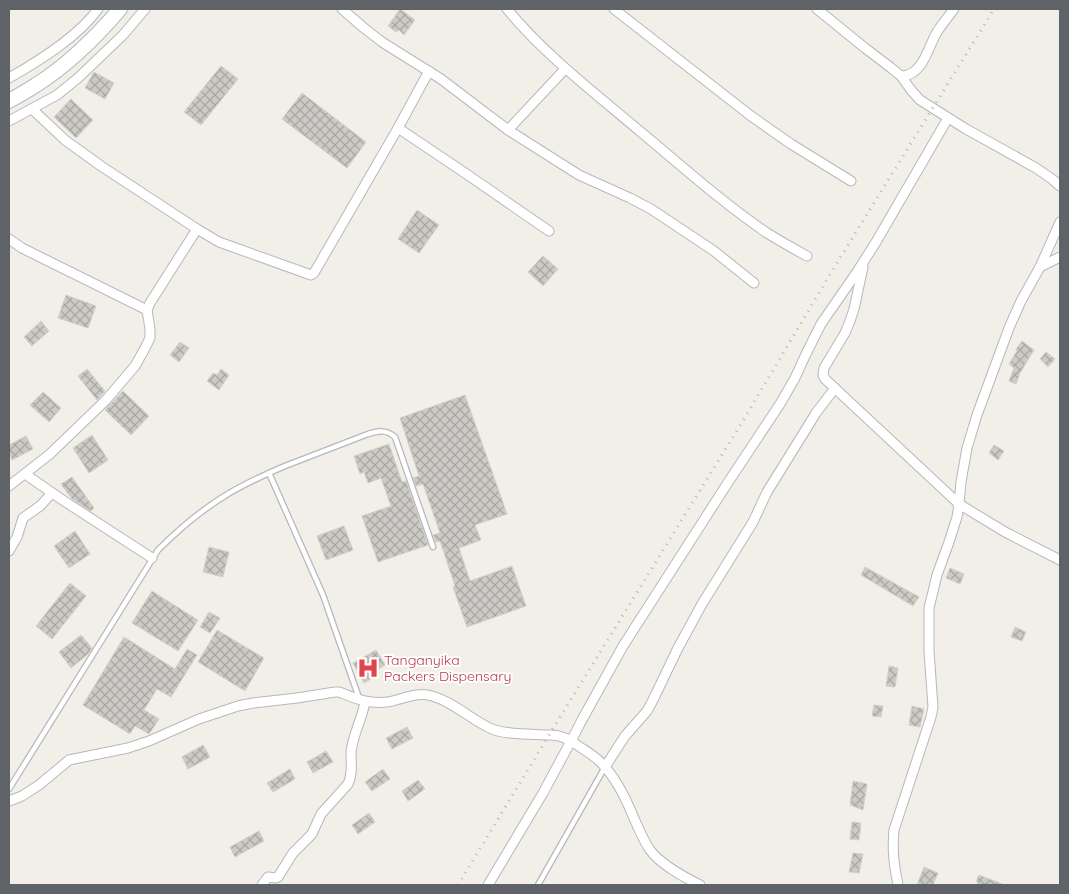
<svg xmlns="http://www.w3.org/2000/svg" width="1069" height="894" viewBox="0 0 1069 894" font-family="Quicksand,sans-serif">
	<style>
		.building { fill: url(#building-cross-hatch); stroke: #d6d1c6 }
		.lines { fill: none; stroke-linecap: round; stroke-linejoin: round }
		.lane-casing { stroke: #b5b8bc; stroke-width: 7 }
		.street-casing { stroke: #b5b8bc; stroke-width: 11 }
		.secondary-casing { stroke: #b6babf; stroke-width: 16 }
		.lane { stroke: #fff; stroke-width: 4.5 }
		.street { stroke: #fff; stroke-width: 9 }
		.secondary { stroke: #fff; stroke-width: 14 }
		.rail { stroke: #b6b7b8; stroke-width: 3; stroke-dasharray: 1 6; stroke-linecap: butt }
		.labels { text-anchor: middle; stroke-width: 4; stroke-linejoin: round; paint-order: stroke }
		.health-label { font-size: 14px; fill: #be3a42; stroke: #fff; text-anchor: start }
	</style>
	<defs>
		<pattern id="building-cross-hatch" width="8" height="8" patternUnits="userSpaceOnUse" patternTransform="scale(1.25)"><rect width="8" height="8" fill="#cccac5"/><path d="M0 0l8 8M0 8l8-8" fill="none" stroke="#a9a8a4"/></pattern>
	</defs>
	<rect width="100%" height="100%" fill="#f1efe8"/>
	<!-- building -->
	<g class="building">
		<polygon points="400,9 415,20 404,35 399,30 396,32 388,26"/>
		<polygon points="221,66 238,79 201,125 184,112"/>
		<polygon points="94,72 114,83 105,99 85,88"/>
		<polygon points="302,93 366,142 347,168 282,119"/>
		<polygon points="71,99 93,120 76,138 54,117"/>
		<polygon points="417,210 439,225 419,253 398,239"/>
		<polygon points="543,256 558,269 543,286 528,272"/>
		<polygon points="66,295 96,306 88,328 58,318"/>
		<polygon points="41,321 49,331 32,346 24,337"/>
		<polygon points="1022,341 1034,350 1020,373 1016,384 1009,381 1014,368 1009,364 1017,351 1016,349"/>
		<polygon points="180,342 189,348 179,362 170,355"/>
		<polygon points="1046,352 1055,359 1048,367 1040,359"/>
		<polygon points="87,369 105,391 97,400 78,376"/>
		<polygon points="221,369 229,375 219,390 207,381 213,373 217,375"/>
		<polygon points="123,391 149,416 131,435 105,410"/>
		<polygon points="43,392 61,408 49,422 30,405"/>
		<polygon points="465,395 507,514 475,525 481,540 459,548 470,581 512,566 526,606 467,627 453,587 455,586 440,541 436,542 433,535 440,533 423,484 416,486 413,478 419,476 400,418"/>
		<polygon points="92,435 108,460 89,473 73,448"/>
		<polygon points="26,436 33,449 12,460 9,453 9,445"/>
		<polygon points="389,444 402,482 406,481 428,545 378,562 362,516 391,506 381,478 368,483 364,472 360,474 354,456"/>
		<polygon points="994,445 1004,451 998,460 989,453"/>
		<polygon points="72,477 94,508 91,511 72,499 61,484"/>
		<polygon points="344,526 353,550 326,560 317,536"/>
		<polygon points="75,531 90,554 69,568 54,546"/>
		<polygon points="209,547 229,552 223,577 203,572"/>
		<polygon points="865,567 919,597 913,606 861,575"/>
		<polygon points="950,568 964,574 960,584 946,578"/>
		<polygon points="70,583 86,596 52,639 36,626"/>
		<polygon points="152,591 198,620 178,651 132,623"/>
		<polygon points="209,612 220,618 210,633 200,627"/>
		<polygon points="1015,627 1026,632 1022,641 1011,637"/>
		<polygon points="217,630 264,658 245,691 198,662"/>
		<polygon points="81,635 92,648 88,654 71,668 59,652"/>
		<polygon points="124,637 175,669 187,649 197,655 171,697 157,689 144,710 159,719 149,734 135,726 130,734 83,705"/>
		<polygon points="376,650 385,665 377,670 379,674 364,683 353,663"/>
		<polygon points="889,666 898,668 895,687 886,686"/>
		<polygon points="874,705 883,706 881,717 872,716"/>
		<polygon points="912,706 924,709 920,727 909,725"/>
		<polygon points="407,727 413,738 392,749 386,738"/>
		<polygon points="203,745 210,757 188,769 182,757"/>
		<polygon points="326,751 333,762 313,773 307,762"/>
		<polygon points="290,769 295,779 273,792 267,783"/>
		<polygon points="383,769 390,779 372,791 365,782"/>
		<polygon points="418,780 425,789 408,801 402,791"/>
		<polygon points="853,781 867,784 863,810 850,805"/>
		<polygon points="369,813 375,822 358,834 352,825"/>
		<polygon points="852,822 861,823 859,840 850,839"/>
		<polygon points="259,831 264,841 235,857 230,847"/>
		<polygon points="853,853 863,854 859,873 849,872"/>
		<polygon points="924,867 938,873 933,885 917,885"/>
		<polygon points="979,875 1005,885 977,885 978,882 976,881"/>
	</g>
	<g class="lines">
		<!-- lane casing -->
		<g class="lane-casing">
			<g id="lane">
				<polyline points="269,473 323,595 359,698"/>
				<path d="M9,789L158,550C178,530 199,512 223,497C243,484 264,475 285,466C313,455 340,445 368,434C378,431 386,429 395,437L433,547"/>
				<polyline points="538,885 605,767"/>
			</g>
		</g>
		<!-- street casing -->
		<g class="street-casing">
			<g id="street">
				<polyline points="342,9 364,28 382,42 441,79 508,130 579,175 630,198 651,209 714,251 754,283"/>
				<path d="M507,9C546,56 595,93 642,133C683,167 723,203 767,233C780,241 794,249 807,256"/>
				<polyline points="614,9 751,116 791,144 851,181"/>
				<polyline points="817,9 865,48 890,67 901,76 911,90 920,100 966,129 1036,168 1052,179 1060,186"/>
				<path d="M901,76C923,76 928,47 937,32C942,24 949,16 954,9"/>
				<path d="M9,78C39,61 78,37 98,9"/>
				<polyline points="32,109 65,140 101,166 197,229 219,242 311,275 314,273 398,128 429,71"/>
				<polyline points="9,121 57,95 78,78 123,35 145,9"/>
				<polyline points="398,128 465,173 549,231"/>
				<polyline points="508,130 565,69"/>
				<polyline points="9,239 22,248 147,310"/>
				<polyline points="863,267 854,309 850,321 845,333 824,368 823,375 825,379 959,504 1005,532 1060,560"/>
				<polyline points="1040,267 1060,257"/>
				<polyline points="25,474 64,501 152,558"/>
				<polyline points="9,486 50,454 106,400 135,366 144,350 150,338 150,329 147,310 150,303 197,229"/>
				<polyline points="9,551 17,537 23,518 40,506 52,493"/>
				<polyline points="605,767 625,736 647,711 652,702 678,648 702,604 753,522 767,492 816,413 835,388"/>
				<path d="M9,801L22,796L39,785L69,760L128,748L149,741L199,719L238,706L253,703L297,698L335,692H339C357,699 367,704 387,702C402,700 416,691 432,696C454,702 471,720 492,729C506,735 533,734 549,735C561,734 571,740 580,747C589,753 598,758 604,766C617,780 626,799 633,816C638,827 643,840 650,850C661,865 684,877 700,885"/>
				<path d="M262,885L268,877L276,878L278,877L293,853L312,834L321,814L348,784C353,774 351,763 351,752C353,734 362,719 365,702"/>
				<polyline points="488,885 543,793 571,741 583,718 623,646 727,484 780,404 795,378 806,354 821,324 857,272 876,242 948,118"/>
				<path d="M898,885C894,865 892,850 894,830L931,717L933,707L929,651V608L937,575L949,542L957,517L959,504L961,482L967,448L977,415L1009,328L1021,301L1040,267L1060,222"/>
			</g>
		</g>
		<!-- secondary casing -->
		<g class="secondary-casing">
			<path id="secondary" d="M9,101C18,96 27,91 36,85C68,65 96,37 120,9"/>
		</g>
		<!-- lane -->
		<use href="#lane" class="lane"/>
		<!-- street -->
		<use href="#street" class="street"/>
		<!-- secondary -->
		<use href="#secondary" class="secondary"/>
		<!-- rail -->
		<polyline class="rail" points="458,885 549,735 741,424 835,266 994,9"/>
	</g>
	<!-- icons -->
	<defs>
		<g id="hospital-bare" transform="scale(1.725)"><path d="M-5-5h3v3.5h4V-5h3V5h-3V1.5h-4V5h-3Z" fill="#e0444e" stroke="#fff" stroke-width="2.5" paint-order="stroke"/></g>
	</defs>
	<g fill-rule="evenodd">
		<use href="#hospital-bare" x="368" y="668"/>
	</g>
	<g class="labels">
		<!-- health labels -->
		<g class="health-label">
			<text x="384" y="665">Tanganyika<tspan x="384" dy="16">Packers Dispensary</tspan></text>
		</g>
	</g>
	<!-- border -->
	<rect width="1069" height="894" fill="none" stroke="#5f6368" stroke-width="20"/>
</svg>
